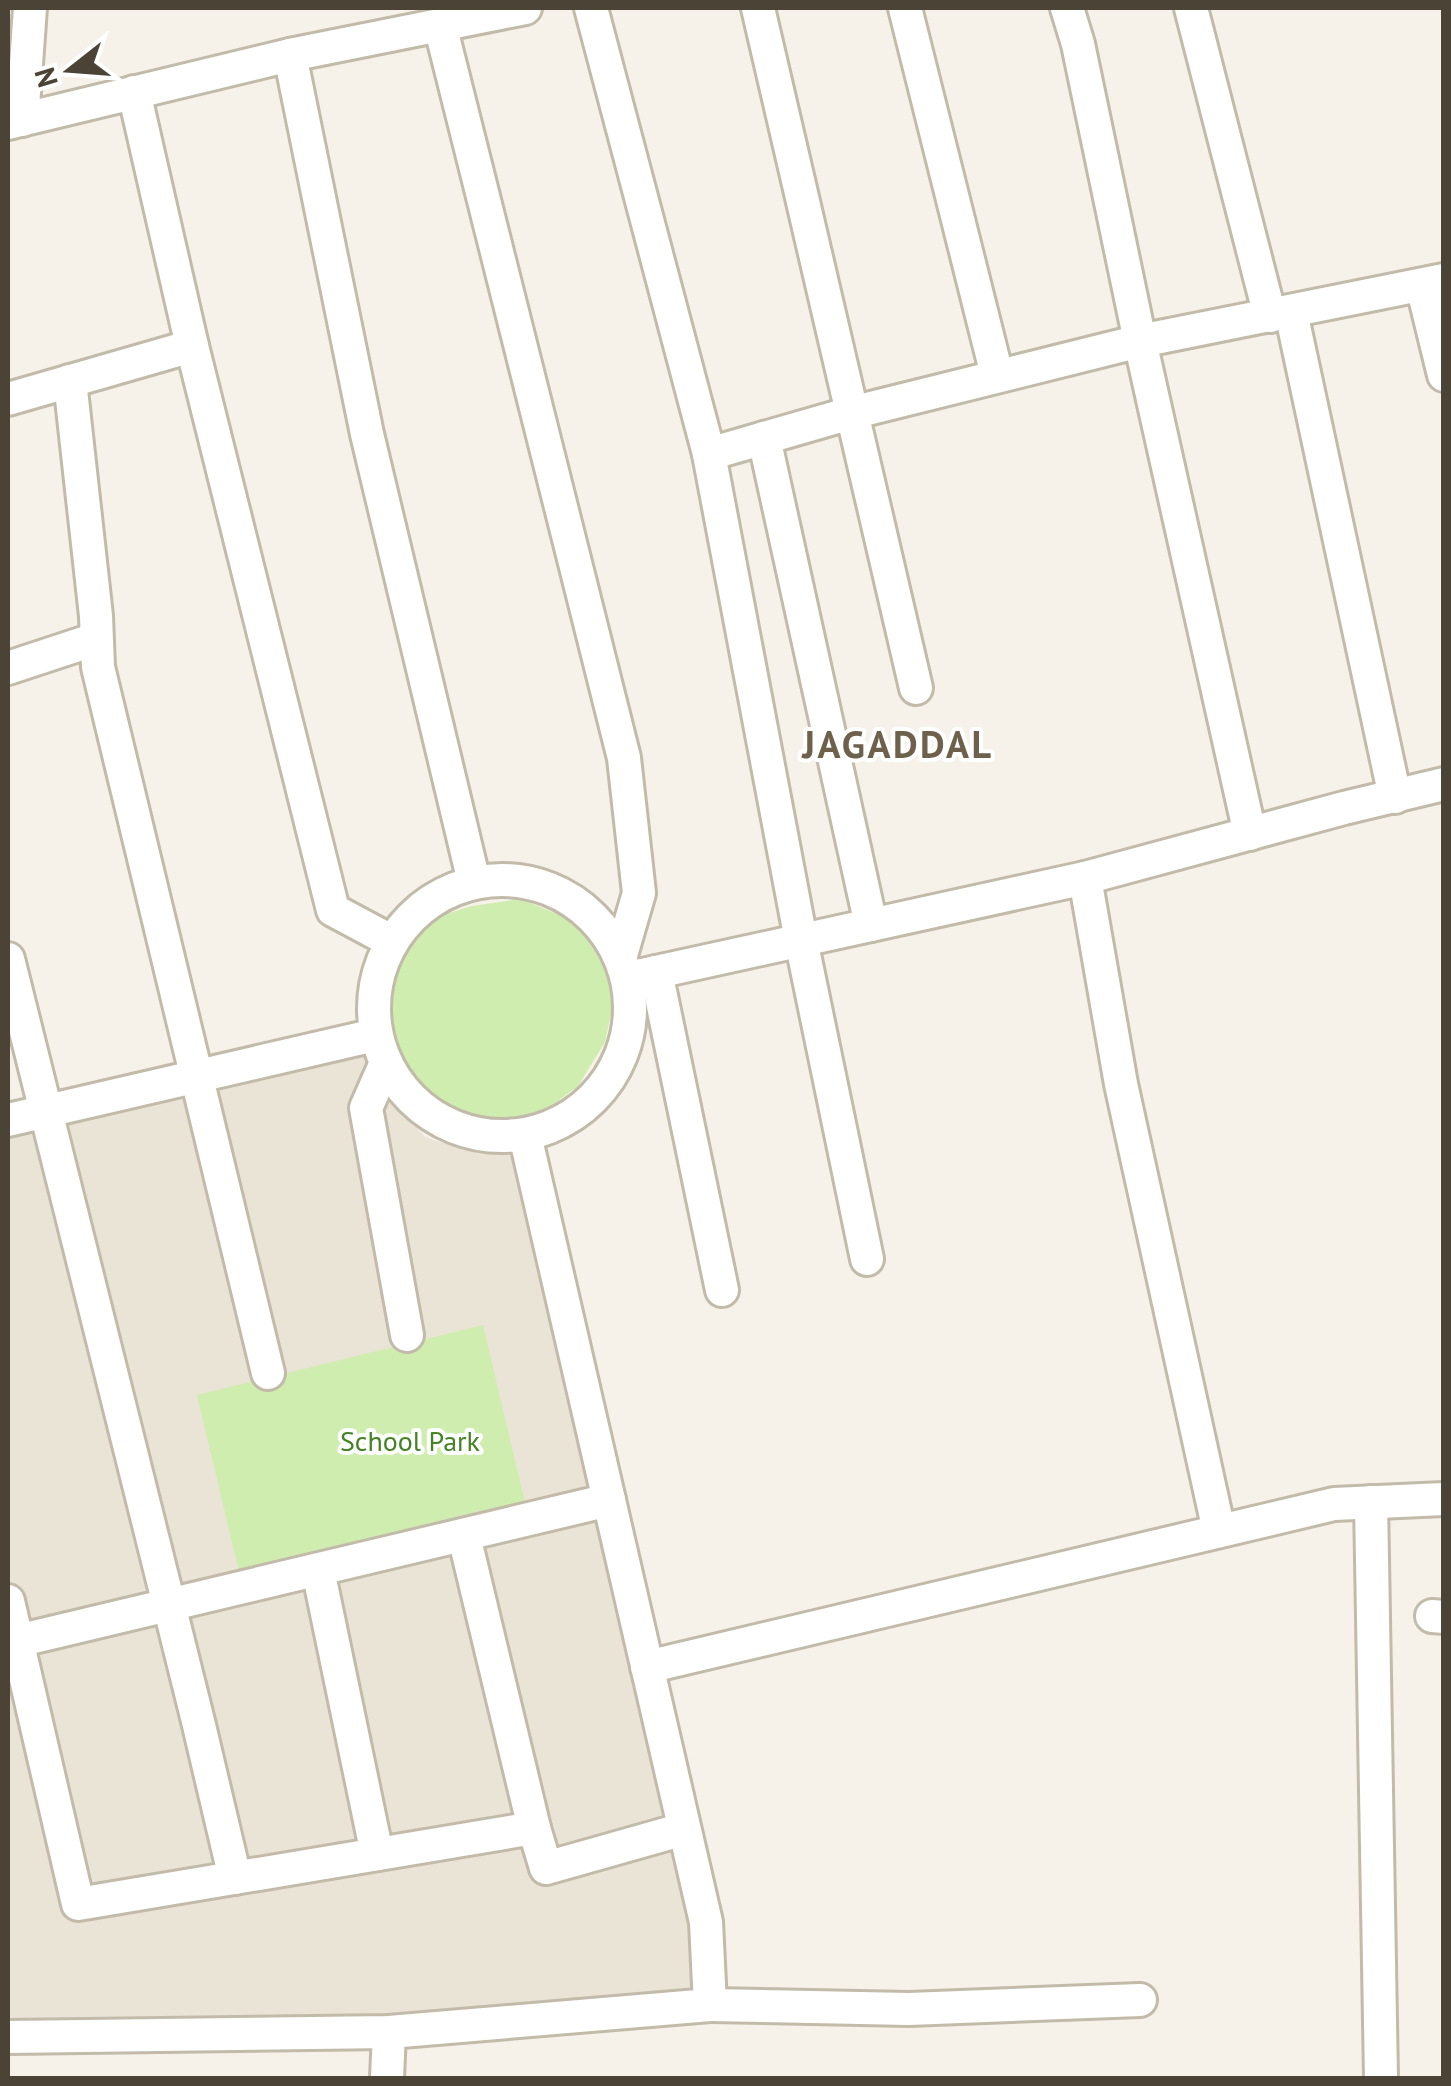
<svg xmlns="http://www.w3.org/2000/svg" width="1451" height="2086" viewBox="0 0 1451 2086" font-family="'PT Sans',sans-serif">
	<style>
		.residential { fill: #eae4d6 }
		.green { fill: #cfedae }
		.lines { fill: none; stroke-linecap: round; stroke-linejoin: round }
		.minor-casing { stroke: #c2bbaa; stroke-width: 38 }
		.minor { stroke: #fff; stroke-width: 32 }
		.labels { text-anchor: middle; stroke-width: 8; stroke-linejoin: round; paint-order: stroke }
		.park-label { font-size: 28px; fill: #448223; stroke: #fff }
		.district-label { font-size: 38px; font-weight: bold; letter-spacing: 2.5px; fill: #6e614c; stroke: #fff }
	</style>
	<rect width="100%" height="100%" fill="#f6f2e9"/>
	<!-- residential -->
	<polygon class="residential" points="361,1047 387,1094 425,1137 464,1150 516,1147 693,1926 691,1992 395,2020 8,2025 8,1132"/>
	<!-- green -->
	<g class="green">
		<polygon points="521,899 569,919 607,954 614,1000 605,1042 578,1086 543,1112 503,1119 443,1109 404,1062 387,1028 393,985 405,943 435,917 472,906"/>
		<polygon points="483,1325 528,1515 240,1576 197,1395"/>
	</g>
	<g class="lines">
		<!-- minor casing -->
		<g class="minor-casing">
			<g id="minor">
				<polyline points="591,8 709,454 801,940 867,1259"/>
				<polyline points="758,8 916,688"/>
				<polyline points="905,8 997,375"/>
				<polyline points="1067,8 1078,44 1140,341 1250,834"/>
				<polyline points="1191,8 1270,316"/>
				<polyline points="440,25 624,758 639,893 621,955"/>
				<polyline points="290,55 367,434 474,882"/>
				<polyline points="134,92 192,346 333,910 391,941"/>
				<polyline points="22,120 30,8"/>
				<polyline points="8,123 290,55 525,8"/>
				<polyline points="1422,285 1444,375"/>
				<polyline points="1291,312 1395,797"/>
				<polyline points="70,381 96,616 98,667 268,1373"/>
				<polyline points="8,399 192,346"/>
				<polyline points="764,438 871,925"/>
				<polyline points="709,454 851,413 1140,341 1444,280"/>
				<polyline points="8,668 96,639"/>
				<polyline points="1085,878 1121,1084 1219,1531"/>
				<circle cx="502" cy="1008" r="128"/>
				<polyline points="8,959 198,1721 235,1878"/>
				<polyline points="656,972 722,1290"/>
				<polyline points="629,978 1085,878 1344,808 1444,784"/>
				<polyline points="385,1065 366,1108 407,1335"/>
				<polyline points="8,1120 375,1035"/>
				<polyline points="1371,1502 1381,2078"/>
				<polyline points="464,1536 534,1828 546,1868 684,1829"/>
				<polyline points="318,1570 377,1854"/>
				<polyline points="8,1601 78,1904 534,1828"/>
				<polyline points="1432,1616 1444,1617"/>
				<polyline points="17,1641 609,1500"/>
				<polyline points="647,1667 1334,1504 1444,1499"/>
				<polyline points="710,2005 909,2009 1140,2000"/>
				<polyline points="8,2037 389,2032 710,2005 706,1922 525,1135"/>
				<polyline points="387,2078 389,2032"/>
			</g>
		</g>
		<!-- minor -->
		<use href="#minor" class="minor"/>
	</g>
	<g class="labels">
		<!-- park labels -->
		<g class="park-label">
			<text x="410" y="1451">School Park</text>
		</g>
		<!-- district labels -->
		<g class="district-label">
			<text x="898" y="758">JAGADDAL</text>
		</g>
	</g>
	<!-- border -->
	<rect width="1451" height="2086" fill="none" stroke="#4a4336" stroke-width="20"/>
	<!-- north arrow -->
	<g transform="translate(70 70) rotate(253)" stroke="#ffffff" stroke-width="8" paint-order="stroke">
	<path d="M0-8L18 38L0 25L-18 38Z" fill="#4a4336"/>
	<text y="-15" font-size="28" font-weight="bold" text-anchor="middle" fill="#4a4336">N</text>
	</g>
</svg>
